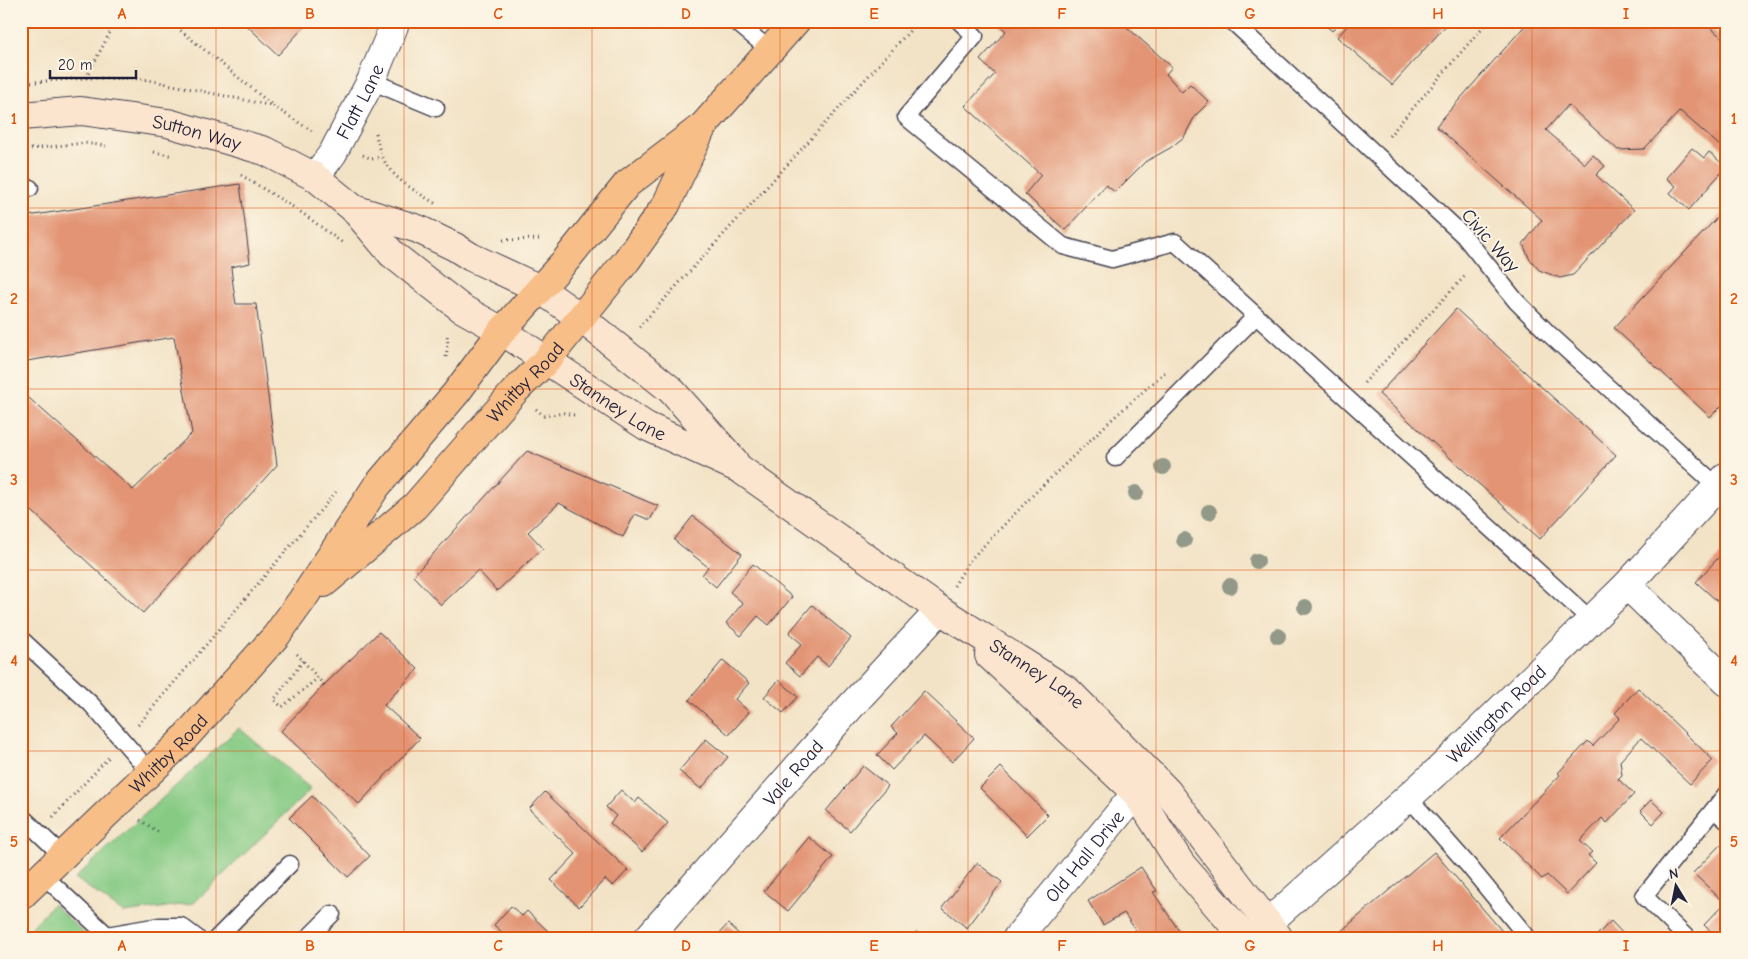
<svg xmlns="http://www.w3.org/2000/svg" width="1748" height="959" viewBox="0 0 1748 959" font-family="'Comic Neue',sans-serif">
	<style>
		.green { fill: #86ca84; stroke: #547660 }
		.building { fill: #e29474 }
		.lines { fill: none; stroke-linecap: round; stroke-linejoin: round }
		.service-casing { stroke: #413f50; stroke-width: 19 }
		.minor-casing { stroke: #413f50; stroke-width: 30 }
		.secondary-casing { stroke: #413f50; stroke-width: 30 }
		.primary-casing { stroke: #413f50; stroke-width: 30 }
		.path { stroke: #413f50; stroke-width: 3; stroke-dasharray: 1 4; stroke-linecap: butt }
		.service { stroke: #fff; stroke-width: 16 }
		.minor { stroke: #fff; stroke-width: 28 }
		.secondary { stroke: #fce5cf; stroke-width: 28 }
		.primary { stroke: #f7be88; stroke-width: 28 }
		.tree { fill: #939988 }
		.grid { fill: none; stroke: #de560e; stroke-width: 1; stroke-opacity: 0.55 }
		.labels { text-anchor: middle; stroke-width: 4; stroke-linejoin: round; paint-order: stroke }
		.street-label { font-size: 19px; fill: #22223b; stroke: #fcf5e5 }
		.neatline { fill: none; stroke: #de560e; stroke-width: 2 }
		.grid-label { font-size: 16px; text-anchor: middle; font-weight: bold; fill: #de560e }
	</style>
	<rect width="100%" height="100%" fill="#fcf5e5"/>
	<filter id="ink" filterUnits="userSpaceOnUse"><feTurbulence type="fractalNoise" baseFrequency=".02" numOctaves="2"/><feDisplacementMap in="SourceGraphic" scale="10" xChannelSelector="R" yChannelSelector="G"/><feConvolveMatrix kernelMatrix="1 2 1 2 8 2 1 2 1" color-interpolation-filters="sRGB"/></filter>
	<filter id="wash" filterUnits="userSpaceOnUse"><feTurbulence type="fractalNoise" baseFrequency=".0096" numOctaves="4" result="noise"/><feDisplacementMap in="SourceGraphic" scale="20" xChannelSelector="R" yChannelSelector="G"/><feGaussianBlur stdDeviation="1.12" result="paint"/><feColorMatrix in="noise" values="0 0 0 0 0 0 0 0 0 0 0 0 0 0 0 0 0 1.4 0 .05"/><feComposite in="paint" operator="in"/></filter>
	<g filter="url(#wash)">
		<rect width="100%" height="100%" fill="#f3e3c6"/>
		<!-- green -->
		<g class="green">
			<polygon points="239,728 311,789 194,903 124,913 75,878"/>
			<polygon points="53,904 89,938 22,938"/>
		</g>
		<g id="blocks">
			<!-- building -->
			<g class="building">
				<polygon points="242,21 298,21 304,27 278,55"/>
				<polygon points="994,21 1120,21 1172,67 1166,74 1182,92 1190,84 1209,102 1195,116 1184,137 1170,148 1145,162 1115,192 1106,185 1065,230 1025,194 1041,175 965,106 995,74 980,60 1006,31"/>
				<polygon points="1321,21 1341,21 1332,31"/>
				<polygon points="1352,21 1450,21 1392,85 1337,37"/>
				<polygon points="1529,21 1703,21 1727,42 1727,152 1680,111 1644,149 1618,150 1568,105 1546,130 1585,164 1593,155 1605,166 1596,175 1634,210 1573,275 1560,278 1539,270 1529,258 1523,244 1542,220 1436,126"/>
				<polygon points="1692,148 1704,158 1709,152 1726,167 1689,210 1670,193 1676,186 1666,178"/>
				<polygon points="240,184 250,263 231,267 233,285 236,304 256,304 277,465 143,613 21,501 21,391 133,490 192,433 174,337 21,362 21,217"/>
				<polygon points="1727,207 1727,400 1710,417 1614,328"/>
				<polygon points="1456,309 1616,455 1540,539 1379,394"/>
				<polygon points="527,451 658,506 650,520 635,514 623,537 559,503 528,532 543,548 497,591 478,570 441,605 413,576"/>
				<polygon points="693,516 742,554 716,587 702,575 708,567 674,540"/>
				<polygon points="1727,548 1727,610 1696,582"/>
				<polygon points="753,564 792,597 769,625 758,616 741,636 726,623 743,603 730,592"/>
				<polygon points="812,605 851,638 828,666 817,657 800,676 785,663 802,644 789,633"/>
				<polygon points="379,632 418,669 384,705 420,738 359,804 281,731 324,685"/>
				<polygon points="723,660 749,683 735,699 749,712 729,735 689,700"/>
				<polygon points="779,680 798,697 783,713 764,697"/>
				<polygon points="1638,688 1713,760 1690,784 1641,738 1620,761 1622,775 1618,779 1634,794 1607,823 1602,818 1580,841 1592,852 1588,855 1596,863 1567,894 1547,875 1542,879 1500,838 1560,775 1558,773 1588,741 1593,746 1620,718 1615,713"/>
				<polygon points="924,691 974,738 952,762 924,736 892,770 877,755 898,733 891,727"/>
				<polygon points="706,739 728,757 701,789 679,771"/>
				<polygon points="863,766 888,786 850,831 826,811"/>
				<polygon points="1001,767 1048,815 1027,836 980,788"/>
				<polygon points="621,790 635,803 639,798 668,823 642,852 610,823 616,816 606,807"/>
				<polygon points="545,792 628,870 613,886 605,879 579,907 551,880 576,854 529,809"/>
				<polygon points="312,796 370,856 348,877 289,818"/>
				<polygon points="1651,800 1664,812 1653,824 1640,811"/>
				<polygon points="809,837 833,857 788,911 764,891"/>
				<polygon points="1720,845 1727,852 1727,938 1718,938 1704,925 1725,903 1693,873"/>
				<polygon points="1434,852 1508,938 1333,938"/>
				<polygon points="977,863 1002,882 967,928 942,908"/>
				<polygon points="1141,867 1157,891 1153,892 1184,938 1141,938 1124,913 1103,925 1088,901"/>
				<polygon points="511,906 522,916 527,911 552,935 550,938 501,938 504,934 494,925"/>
				<polygon points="1611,921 1627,938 1594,938"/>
				<polygon points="728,924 743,938 715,938"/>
				<polygon points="916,932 924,938 911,938"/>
			</g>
		</g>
	</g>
	<g filter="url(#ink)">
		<use href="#blocks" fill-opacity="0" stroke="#413f50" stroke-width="1"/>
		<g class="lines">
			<!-- service casing -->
			<g class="service-casing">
				<g id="service">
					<polyline points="735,21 771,51"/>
					<polyline points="959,21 975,36 906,117 1063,246 1112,259 1175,242 1590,619"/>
					<polyline points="1232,21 1464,236 1516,301 1548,333 1717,486"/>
					<polyline points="371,81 436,108"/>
					<polyline points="21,190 30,188"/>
					<polyline points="1115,458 1256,316"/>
					<polyline points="21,639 91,704 150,772"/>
					<polyline points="1408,797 1468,865 1528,938"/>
					<polyline points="1714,810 1727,821"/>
					<polyline points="21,816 63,856"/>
					<polyline points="43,875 107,935 107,938"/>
					<polyline points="107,935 159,926 181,926 197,938"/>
					<polyline points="217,938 290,864"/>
					<polyline points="308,938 332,914"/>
					<polyline points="1687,938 1644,896 1727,793"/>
				</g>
			</g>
			<!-- minor casing -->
			<g class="minor-casing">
				<g id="minor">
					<path id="s1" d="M315,177L333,153L338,143L371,81L396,21"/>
					<polyline points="1627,585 1727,682"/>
					<path id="s2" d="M648,938L851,706L940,610"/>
					<path id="s3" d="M1017,938L1136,793L1154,777"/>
					<path id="s4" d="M1251,938L1442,767L1627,585L1727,476"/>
				</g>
			</g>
			<!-- secondary casing -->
			<g class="secondary-casing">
				<g id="secondary">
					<path id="s5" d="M21,116L81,111L168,123L265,151L315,177L354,209L392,254L461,308L502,331L646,426L740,469L940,610L1068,691L1167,791L1279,938"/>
					<polyline points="354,209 418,229 455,247 471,257 540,289 581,318 671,390 734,461"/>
					<polyline points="989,655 1136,793 1181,864 1245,938"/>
				</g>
			</g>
			<!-- primary casing -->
			<g class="primary-casing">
				<g id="primary">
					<path id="s6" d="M324,583L415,506L514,392L547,360L627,260L666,205L701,130"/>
					<path id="s7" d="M21,896L180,743L276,636L302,600L376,487L456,393L502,331L566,260L627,184L703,126L796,21"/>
				</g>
			</g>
			<!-- path -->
			<g class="path">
				<polyline points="169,21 271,104"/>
				<polyline points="86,78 116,21"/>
				<polyline points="21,83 86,78 144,79 273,106 312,131"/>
				<path d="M376,133C381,174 405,184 436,204"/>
				<polyline points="1389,136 1488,21"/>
				<polyline points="21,150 84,143 106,146"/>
				<polyline points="154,152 173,156"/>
				<polyline points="363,155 372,159 382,157"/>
				<polyline points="241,175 298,210 344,244"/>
				<polyline points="503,240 540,239"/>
				<polyline points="639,327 914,26 914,21"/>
				<polyline points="446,357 448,344 447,334"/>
				<polyline points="1364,383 1466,275"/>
				<polyline points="536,409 544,416 564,413 574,415"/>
				<polyline points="954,586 969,561 1035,493 1110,421 1165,372"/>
				<polyline points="297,654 324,685"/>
				<polyline points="303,661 274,700 282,707 318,678"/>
				<polyline points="138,725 336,492"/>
				<polyline points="53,817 109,757"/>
				<polyline points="140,820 160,833"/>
			</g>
			<!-- service -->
			<use href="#service" class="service"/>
			<!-- minor -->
			<use href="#minor" class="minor"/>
			<!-- secondary -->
			<use href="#secondary" class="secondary"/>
			<!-- primary -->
			<use href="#primary" class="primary"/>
		</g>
		<!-- trees -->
		<g class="tree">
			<circle cx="1163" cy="467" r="8"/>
			<circle cx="1136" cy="493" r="8"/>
			<circle cx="1209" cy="512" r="8"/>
			<circle cx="1184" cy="540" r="8"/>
			<circle cx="1257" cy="561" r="8"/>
			<circle cx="1230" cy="586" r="8"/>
			<circle cx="1305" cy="607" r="8"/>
			<circle cx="1278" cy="636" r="8"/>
		</g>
	</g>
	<!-- grid -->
	<path class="grid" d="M216,21V938M404,21V938M592,21V938M780,21V938M968,21V938M1156,21V938M1344,21V938M1532,21V938M21,208H1727M21,389H1727M21,570H1727M21,751H1727"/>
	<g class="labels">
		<!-- street labels -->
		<g class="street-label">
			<text dy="7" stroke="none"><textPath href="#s1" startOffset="88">Flatt Lane</textPath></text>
			<text dy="7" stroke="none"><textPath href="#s5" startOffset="178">Sutton Way</textPath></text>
			<text transform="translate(1491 240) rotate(49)" y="7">Civic Way</text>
			<text dy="7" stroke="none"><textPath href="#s6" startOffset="285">Whitby Road</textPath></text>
			<text dy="7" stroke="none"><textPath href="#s5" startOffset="688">Stanney Lane</textPath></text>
			<text dy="7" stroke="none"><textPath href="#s5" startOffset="1186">Stanney Lane</textPath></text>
			<text dy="7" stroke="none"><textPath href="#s4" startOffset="332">Wellington Road</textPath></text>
			<text dy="7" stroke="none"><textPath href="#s7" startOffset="205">Whitby Road</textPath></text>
			<text dy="7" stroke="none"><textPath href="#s2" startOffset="220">Vale Road</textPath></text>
			<text dy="7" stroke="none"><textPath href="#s3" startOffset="106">Old Hall Drive</textPath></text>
		</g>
	</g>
	<!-- margin -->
	<rect width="1748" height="959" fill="none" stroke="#fcf5e5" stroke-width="55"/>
	<!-- north arrow -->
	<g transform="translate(1676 886) rotate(350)" stroke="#fcf5e5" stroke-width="4" paint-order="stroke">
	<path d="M0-4L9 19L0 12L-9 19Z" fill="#22223b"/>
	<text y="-8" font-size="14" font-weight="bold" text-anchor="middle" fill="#22223b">N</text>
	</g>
	<!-- scale -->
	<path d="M50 70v8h86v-8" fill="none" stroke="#22223b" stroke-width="2.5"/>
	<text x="58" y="70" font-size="15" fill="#22223b" stroke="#fcf5e5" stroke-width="4" paint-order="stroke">20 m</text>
	<rect x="28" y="28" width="1692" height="904" class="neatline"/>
	<g class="grid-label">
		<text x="122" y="19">A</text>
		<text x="310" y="19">B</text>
		<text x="498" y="19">C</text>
		<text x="686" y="19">D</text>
		<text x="874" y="19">E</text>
		<text x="1062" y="19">F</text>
		<text x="1250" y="19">G</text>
		<text x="1438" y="19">H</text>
		<text x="1626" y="19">I</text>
		<text x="14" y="124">1</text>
		<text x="1734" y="124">1</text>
		<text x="14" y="304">2</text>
		<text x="1734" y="304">2</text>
		<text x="14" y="485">3</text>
		<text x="1734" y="485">3</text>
		<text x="14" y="666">4</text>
		<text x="1734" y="666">4</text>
		<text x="14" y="847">5</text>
		<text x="1734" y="847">5</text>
		<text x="122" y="951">A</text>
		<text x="310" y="951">B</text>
		<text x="498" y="951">C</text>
		<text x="686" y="951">D</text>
		<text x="874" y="951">E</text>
		<text x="1062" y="951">F</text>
		<text x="1250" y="951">G</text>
		<text x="1438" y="951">H</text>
		<text x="1626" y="951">I</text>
	</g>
</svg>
